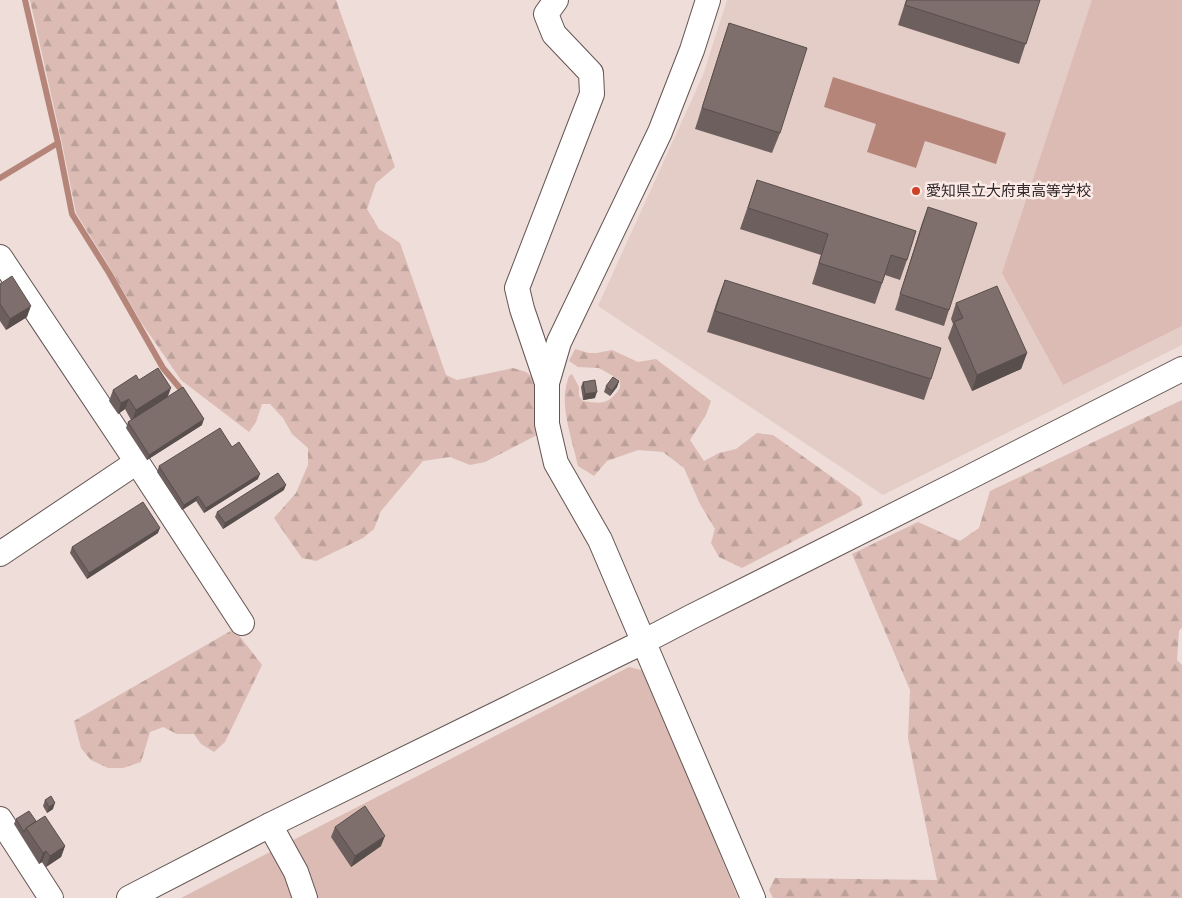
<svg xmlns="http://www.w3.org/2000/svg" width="1182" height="898" viewBox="0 0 1182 898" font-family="Mulish,'Noto Sans JP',sans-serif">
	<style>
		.built { fill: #e5cdc7 }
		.green { fill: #dbbbb4 }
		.forest { fill: url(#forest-firs) }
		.water { fill: #b5857a }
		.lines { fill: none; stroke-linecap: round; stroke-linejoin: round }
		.stream { stroke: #b5857a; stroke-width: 6 }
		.minor-casing { stroke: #635552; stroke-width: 26 }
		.minor { stroke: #fff; stroke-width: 24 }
		.wall { fill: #6c5f5d }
		.shaded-wall { fill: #584e4c }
		.building { fill: #7e6f6c; stroke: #584e4c }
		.poi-dot { fill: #cd4227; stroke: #fbeae6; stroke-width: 2 }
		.labels { text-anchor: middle; stroke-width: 5; stroke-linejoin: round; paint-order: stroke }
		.poi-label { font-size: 15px; fill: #2f2928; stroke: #fbeae6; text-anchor: start }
	</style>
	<defs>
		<pattern id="forest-firs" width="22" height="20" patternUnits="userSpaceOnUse" patternTransform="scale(1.25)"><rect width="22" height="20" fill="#dbbbb4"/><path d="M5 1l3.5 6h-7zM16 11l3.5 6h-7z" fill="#bca19b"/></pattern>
	</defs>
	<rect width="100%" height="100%" fill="#eeddd9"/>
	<!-- built -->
	<polygon class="built" points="727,0 1182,0 1182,345 883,495 598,306 703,75"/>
	<!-- green -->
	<g class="green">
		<polygon points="1092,0 1182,0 1182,326 1063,385 1002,273"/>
		<polygon points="629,667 645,671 738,898 181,898"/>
	</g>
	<!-- forest -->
	<g class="forest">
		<path d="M30,0H336L395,167L376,183L367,209L379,229L400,243L446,375L457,380L513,368L526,372L536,380C535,398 534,416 539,434L485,462L470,465L450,457L423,461L381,511L374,529L363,538L316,561L302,558L274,518L296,493L308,465V448L292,434L283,418L270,404H262L256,422L249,432L181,380L141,322L107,263L76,213L63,148Z"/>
		<path d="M575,349L589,353H597L612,350L638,362L656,359L711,401L706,415L690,440L704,461L719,453L736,449L757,433L773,435L860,497L863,505L742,568L719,557L711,543L715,529L700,504L684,468L663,452L638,450L607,461L594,476L578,466C573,443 563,416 565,392C566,387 567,381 569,376L572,374L579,387V396L583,401C602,404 608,405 620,388V380L599,368L578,367L569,361Z"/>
		<polygon points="1182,400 1182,627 1179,631 1177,660 1182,665 1182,898 773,898 769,890 775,878 937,880 908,738 910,690 852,554 918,522 960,541 979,528 990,491"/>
		<polygon points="234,629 262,665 225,742 214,752 201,744 194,734 177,734 163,727 150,732 141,762 123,768 108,768 91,760 81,748 74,721"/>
	</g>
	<!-- water -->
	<polygon class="water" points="833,77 1006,133 996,164 925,141 916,168 867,152 876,124 824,107"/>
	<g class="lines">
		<!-- stream -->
		<g class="stream">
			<polyline points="25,0 58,143 72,214 109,273 163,368 179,387"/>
			<polyline points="0,178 58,143"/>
		</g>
		<!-- minor casing -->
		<g class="minor-casing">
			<g id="minor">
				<polyline points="708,0 692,50 660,132 559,342 547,383 547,424 556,463 600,540 753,898"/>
				<polyline points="0,257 137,462 242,623"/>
				<polyline points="547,383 522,309 517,288 592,94 591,73 554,34 546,14 556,0"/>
				<polyline points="0,554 137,462"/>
				<polyline points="0,819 51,898"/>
				<polyline points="270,825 296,872 305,898"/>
				<polyline points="129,898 270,825 643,642 691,617 964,480 1182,369"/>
			</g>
		</g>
		<!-- minor -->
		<use href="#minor" class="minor"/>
	</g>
	<!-- wall -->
	<g class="wall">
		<polygon points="906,0 1040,0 1019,64 898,25"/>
		<polygon points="729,23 780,133 772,153 695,129 722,44"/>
		<polygon points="757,180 907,260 900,280 885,275 875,304 812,284 821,255 740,229"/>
		<polygon points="928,207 949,310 944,326 895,310 922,223"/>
		<polygon points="725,280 931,379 924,400 707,332 717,301"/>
		<polygon points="0,284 27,317 6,330 0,321"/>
		<polygon points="956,303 1027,353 1021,369 972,391 948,338 953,324 951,319"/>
		<polygon points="139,380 167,397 202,425 147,460 126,428 128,422 131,420 125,409 118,414 109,401 113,390"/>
		<polygon points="619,381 617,387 610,396 604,392 606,386"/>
		<polygon points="583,382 595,398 583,400 581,387"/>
		<polygon points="232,447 258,479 204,513 196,501 182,510 157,472 159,466"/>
		<polygon points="284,490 223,529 215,517 217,512"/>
		<polygon points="158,533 87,579 70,553 72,547"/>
		<polygon points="45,800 53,809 47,813 43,806"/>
		<polygon points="16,819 36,821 65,846 61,857 46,867 42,862 39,864 14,824"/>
		<polygon points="335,827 381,846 351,867 331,837"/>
	</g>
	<!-- shaded-wall -->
	<g class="shaded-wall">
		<polygon points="31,306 27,317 6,330 10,319"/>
		<polygon points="1027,353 1021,369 972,391 977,375"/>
		<polygon points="619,381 617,387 610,396 612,391"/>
		<polygon points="171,388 167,399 132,421 136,410"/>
		<polygon points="597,392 595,398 583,400 585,394"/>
		<polygon points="129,399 125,409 118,414 121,403"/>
		<polygon points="204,419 202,425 147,460 149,455"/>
		<polygon points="260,474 258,479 204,513 206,508"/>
		<polygon points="286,485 284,490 223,529 225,523"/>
		<polygon points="198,496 196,501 182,510 184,505"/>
		<polygon points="160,528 158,533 87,579 89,573"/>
		<polygon points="55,803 53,809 47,813 49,807"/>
		<polygon points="385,836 381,846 351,867 355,856"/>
		<polygon points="65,846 61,857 46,867 50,856"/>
		<polygon points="46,851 42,862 39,864 43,853"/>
	</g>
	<!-- building -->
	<g class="building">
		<polygon points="907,0 1040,0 1026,44 905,5"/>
		<polygon points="729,23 807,48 780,133 702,108"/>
		<polygon points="757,180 916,231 907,260 891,255 882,283 819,263 828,234 748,208"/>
		<polygon points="928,207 977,223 949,310 900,294"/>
		<polygon points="12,276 31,306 10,319 0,304 0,284"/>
		<polygon points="725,280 941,348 931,379 715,311"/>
		<polygon points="997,286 1027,353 977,375 954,322 963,318 956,303"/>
		<polygon points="158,368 171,388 136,410 129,399 121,403 113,390 136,375 139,380"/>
		<polygon points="613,377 619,381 612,391 606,386"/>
		<polygon points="595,380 597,392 585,394 583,382"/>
		<polygon points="183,387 204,419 149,455 128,422"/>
		<polygon points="220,428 232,447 239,442 260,474 206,508 198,496 184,505 159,466"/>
		<polygon points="278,473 286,485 225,523 217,512"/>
		<polygon points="143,502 160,528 89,573 72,547"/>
		<polygon points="51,796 55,803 49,807 45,800"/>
		<polygon points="365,806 385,836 355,856 335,827"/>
		<polygon points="29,811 36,821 26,828 24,832 16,819"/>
		<polygon points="45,816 65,846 50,856 46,851 43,853 26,828"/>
	</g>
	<!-- markers -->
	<circle class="poi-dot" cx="916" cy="191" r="5"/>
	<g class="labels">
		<!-- poi labels -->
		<g class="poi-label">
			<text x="926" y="196">愛知県立大府東高等学校</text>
		</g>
	</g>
</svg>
